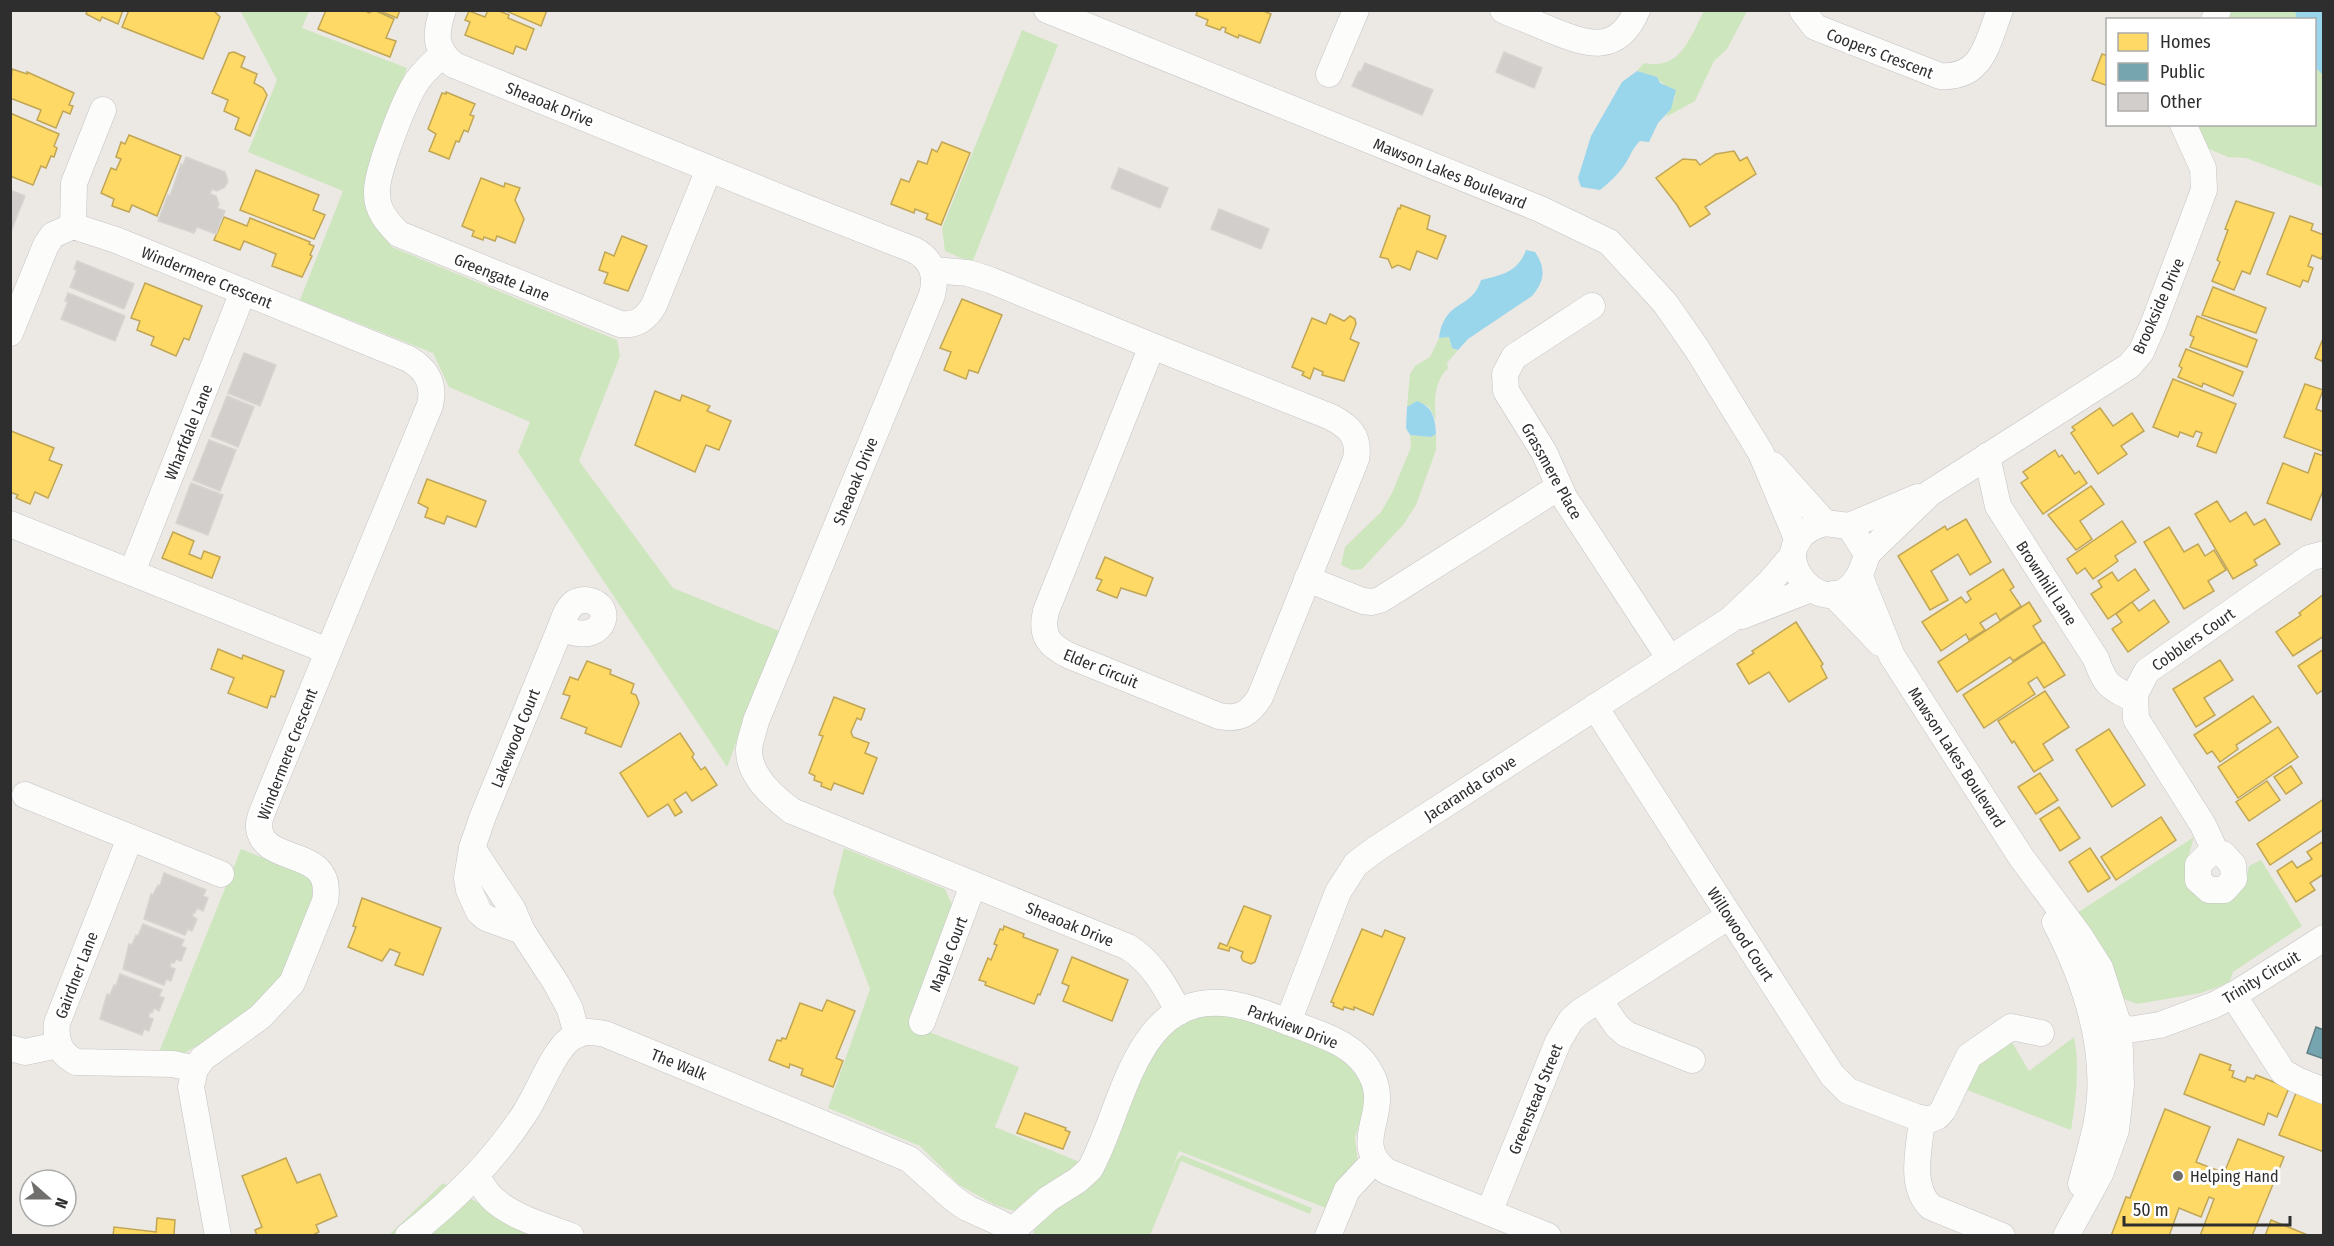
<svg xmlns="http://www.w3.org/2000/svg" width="2334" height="1246" viewBox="0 0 2334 1246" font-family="'Fira Sans Condensed',sans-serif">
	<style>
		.green { fill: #cee6be }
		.water { fill: #99d6ec }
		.homes { fill: #ffd966; stroke: #c0a655; stroke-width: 1.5 }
		.public { fill: #76a5af; stroke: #608188; stroke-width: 1.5 }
		.building { fill: #d1cecb; stroke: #d7d4d0; stroke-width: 1.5 }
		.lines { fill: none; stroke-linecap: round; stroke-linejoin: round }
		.minor-casing { stroke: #c5c4c5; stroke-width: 27 }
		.minor { stroke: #fcfcfb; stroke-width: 26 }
		.poi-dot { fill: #706f6e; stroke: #fff; stroke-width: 2 }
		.labels { text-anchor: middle; stroke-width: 6; stroke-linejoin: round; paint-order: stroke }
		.street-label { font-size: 16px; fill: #2e2e2e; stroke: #fff }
		.poi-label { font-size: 16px; fill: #2e2e2e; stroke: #fff; text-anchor: start }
	</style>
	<rect width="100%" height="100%" fill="#ece8e4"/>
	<!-- green -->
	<g class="green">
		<polygon points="238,11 309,11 302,28 407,68 366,173 370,218 392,247 617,340 620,356 579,461 673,588 779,631 727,767 518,452 530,422 449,387 433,353 300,300 343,191 248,152 277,80 241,12"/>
		<path d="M1704,11H1747L1727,49L1714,61L1695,101L1666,117L1675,97C1667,84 1653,75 1637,71L1644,63C1681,71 1690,37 1704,11Z"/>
		<polygon points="2231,11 2323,11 2323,187 2246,158 2228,157 2209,149 2197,134 2195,125 2314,124 2314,20 2228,19"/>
		<polygon points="1022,30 1058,45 972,263 945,251 942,228"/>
		<path d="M1449,337L1452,348L1458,350L1447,363L1448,368C1434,382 1434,401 1436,420L1429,407L1417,401L1407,407L1410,374L1415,366L1430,357L1439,338Z"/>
		<polygon points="1436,434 1436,450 1416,505 1403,525 1362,569 1352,570 1341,565 1345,547 1381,512 1392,493 1411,447 1410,435 1431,437"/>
		<polygon points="2194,837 2185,868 2232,896 2245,884 2249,866 2261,860 2302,926 2233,972 2229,983 2201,993 2137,1004 2119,997 2077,913"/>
		<polygon points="844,848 945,889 955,911 911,1025 1019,1067 995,1127 1082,1163 1014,1211 995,1205 959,1185 920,1146 828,1108 870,989 833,892"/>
		<polygon points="241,849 310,877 317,897 286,973 248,1014 185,1053 159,1052"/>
		<path d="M1218,1013L1240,1018L1307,1043L1343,1059L1358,1075L1365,1092L1364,1111L1355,1138L1358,1164L1326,1208L1179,1151L1170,1175L1177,1159L1182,1155L1312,1208L1310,1214L1181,1161L1150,1235L1033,1236L1034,1230L1163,1037C1181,1025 1196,1017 1218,1013Z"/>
		<path d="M2074,1037C2080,1067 2076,1100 2071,1130L1962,1088L1975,1063L2010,1039L2029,1071Z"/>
		<polygon points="443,1183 535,1235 388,1236"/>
	</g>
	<!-- water -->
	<g class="water">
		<polygon points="2295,11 2323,11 2323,75 2315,67 2314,20 2297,19"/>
		<path d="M1637,71L1657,77L1660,83L1676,90L1671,109L1658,123L1649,142L1640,141C1633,148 1631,154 1627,161C1620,173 1610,182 1600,190L1581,187L1578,178L1591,136L1622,82Z"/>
		<path d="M1526,250L1535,252C1546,268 1545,281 1532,296L1468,339L1458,350L1452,348L1449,337L1439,338C1445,298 1471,311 1481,280C1502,275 1518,272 1526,250Z"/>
		<path d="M1417,401C1433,407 1435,418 1436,434L1431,437L1410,435L1406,428L1407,407Z"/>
	</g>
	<!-- homes -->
	<g class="homes">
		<polygon points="84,10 123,10 118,24 102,17 100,21 86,14 87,12"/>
		<polygon points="129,10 213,10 220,17 203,59 122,27"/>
		<polygon points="326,10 364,10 369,13 374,10 394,19 386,38 396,41 390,57 318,29"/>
		<polygon points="377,10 400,10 397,18"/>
		<polygon points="488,10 497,10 509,15 508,18 534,29 526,50 516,46 513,54 465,35 470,22 465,20 469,11 485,17"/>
		<polygon points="504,10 547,10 541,26"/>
		<polygon points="1198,10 1261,10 1271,14 1260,43 1239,35 1238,38 1225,32 1226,28 1222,27 1220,30 1206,25 1208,20 1196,15"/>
		<polygon points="234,52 245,57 241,67 257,74 254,83 263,88 267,95 250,136 235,129 239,118 224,111 228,100 212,93 229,53"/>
		<polygon points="2102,54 2108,56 2108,86 2092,80"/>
		<polygon points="12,69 27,74 27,72 74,93 69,105 73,106 70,114 63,111 56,128 37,120 41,110 10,98"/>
		<polygon points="446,92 475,104 470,115 474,116 468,132 464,130 459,142 456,141 449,159 429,151 436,134 428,129 442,93 446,94"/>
		<polygon points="10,113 59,134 54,146 57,148 54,157 51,156 46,168 41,166 33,185 10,176"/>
		<polygon points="129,135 181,156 157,216 132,205 129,212 112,206 114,199 101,193 111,168 116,170 121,159 116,157 121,142 125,144"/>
		<polygon points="942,142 970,153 941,225 926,219 928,214 915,209 914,213 891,204 901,179 909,182 918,161 927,164 932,149 937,152"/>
		<polygon points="1734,151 1740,161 1747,157 1756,174 1705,207 1710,214 1690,227 1677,205 1656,178 1683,159 1696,160 1700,165 1716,154"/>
		<polygon points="256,170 319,195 313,210 325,215 314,239 240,210"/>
		<polygon points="481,178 504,187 505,183 520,188 515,200 524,219 515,243 497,236 495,241 484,237 483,240 472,236 474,231 462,226"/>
		<polygon points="2236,201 2274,213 2250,274 2242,271 2234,290 2212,281 2220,262 2217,260 2228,230 2225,229"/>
		<polygon points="1401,205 1430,216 1427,229 1446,236 1437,259 1417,251 1410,270 1398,265 1392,268 1388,259 1380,257 1398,208 1400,209"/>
		<polygon points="2290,216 2313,224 2311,230 2324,235 2324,252 2321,259 2312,255 2308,266 2313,268 2308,282 2303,280 2300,287 2267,274"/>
		<polygon points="224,217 247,226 250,218 310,242 309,244 314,246 310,255 312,256 302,277 272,266 276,254 244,241 240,250 214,240"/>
		<polygon points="622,236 647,246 628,291 604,283 608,273 599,270 605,252 614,256"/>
		<polygon points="145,283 202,306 189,340 184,338 176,356 151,345 154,337 137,330 140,321 131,318"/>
		<polygon points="2213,287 2266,308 2256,333 2202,315"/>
		<polygon points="962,299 1002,315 978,373 969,370 966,379 944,370 951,352 940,348"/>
		<polygon points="1330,314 1344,321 1350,316 1355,319 1356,324 1350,339 1359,343 1344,381 1322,375 1323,372 1314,368 1310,379 1302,375 1304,372 1292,367 1312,318 1326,324"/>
		<polygon points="2197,316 2257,340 2247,367 2190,347 2194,337 2190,335"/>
		<polygon points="2324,336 2324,362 2315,358"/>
		<polygon points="2186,349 2243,372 2233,396 2203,383 2202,387 2178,377 2182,368 2179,366"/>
		<polygon points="2173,379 2236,404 2216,453 2197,446 2202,433 2196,431 2193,437 2180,432 2178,437 2153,427"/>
		<polygon points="2305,384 2323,390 2316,409 2324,412 2324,452 2284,437"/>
		<polygon points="655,391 680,401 682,395 710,406 707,411 731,421 719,450 706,445 695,472 635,445"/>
		<polygon points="2100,408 2113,426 2132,413 2144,431 2121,446 2127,454 2098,474 2071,433 2075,430 2072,427"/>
		<polygon points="11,431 54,448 49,460 62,465 48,498 35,492 30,504 16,498 18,495 10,492"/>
		<polygon points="2055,450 2059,457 2062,455 2075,474 2079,471 2087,483 2043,514 2021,483 2028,478 2023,472"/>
		<polygon points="2315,453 2324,456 2324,488 2311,520 2267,503 2283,463 2308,473"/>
		<polygon points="427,479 486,501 476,527 447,516 444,524 425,517 428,508 418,503"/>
		<polygon points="2091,486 2104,504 2080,521 2092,539 2076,550 2048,515"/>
		<polygon points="2217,501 2230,522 2246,512 2254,525 2265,519 2280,544 2254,560 2257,565 2233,579 2195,514"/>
		<polygon points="1966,519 1991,562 1970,575 1958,554 1931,571 1948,600 1930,610 1898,556 1945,526 1947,530"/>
		<polygon points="2122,521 2136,542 2115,556 2118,561 2093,579 2085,568 2077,574 2067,559"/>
		<polygon points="2169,527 2184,552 2198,544 2205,556 2214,550 2226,570 2208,581 2214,591 2184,609 2144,542"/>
		<polygon points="173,532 194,541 189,554 201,559 204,551 220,557 212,578 162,558"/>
		<polygon points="1105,557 1153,578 1146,596 1121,588 1117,598 1097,590 1102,580 1096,578"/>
		<polygon points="2003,569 2014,587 2010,590 2021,606 2000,620 1996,613 1980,623 1985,630 1969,640 1966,634 1941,651 1922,622 1961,597 1966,603 1971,599 1967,592"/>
		<polygon points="2135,569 2149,590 2108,619 2091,594 2102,587 2098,581 2112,572 2118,581"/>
		<polygon points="2324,594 2324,636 2293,656 2276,632 2301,615 2299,613"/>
		<polygon points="2154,600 2169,622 2128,652 2112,629 2122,622 2116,614 2132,602 2139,611"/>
		<polygon points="2029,602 2041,621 2033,626 2043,642 2013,661 2010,657 1957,692 1938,662"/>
		<polygon points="1796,622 1823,664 1821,666 1827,678 1789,702 1769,672 1749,684 1737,664 1754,653 1752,651"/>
		<polygon points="2044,642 2065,675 2044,688 2037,677 2028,683 2035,694 1984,728 1963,695"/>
		<polygon points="218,649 242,659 243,655 284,671 275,697 271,696 267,708 228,693 234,678 211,669"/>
		<polygon points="2324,649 2324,689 2317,694 2298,666"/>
		<polygon points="2220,660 2233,680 2204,698 2215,715 2196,727 2173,689"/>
		<polygon points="587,661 611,670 610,674 634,684 631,693 636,695 639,703 621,747 585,733 587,728 561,718 570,696 563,694 570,677 578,680"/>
		<polygon points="2045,691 2069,727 2043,744 2053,760 2034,772 2014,741 2012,743 1998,721"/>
		<polygon points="2253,696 2271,722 2236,745 2238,749 2220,762 2212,751 2207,754 2194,735"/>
		<polygon points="834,697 865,709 861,720 857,718 851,732 853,737 869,743 865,753 877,758 863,794 834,783 831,790 821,786 822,783 814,780 815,776 809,773 823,736 819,735"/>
		<polygon points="2278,727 2298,757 2238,798 2218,767"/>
		<polygon points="2109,729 2145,785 2112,807 2076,750"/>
		<polygon points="680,733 694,754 692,757 701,770 705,767 717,785 692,801 686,792 674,800 682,812 675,816 668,804 648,817 620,773"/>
		<polygon points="2291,766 2302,783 2286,794 2274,777"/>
		<polygon points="2040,773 2058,800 2036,814 2018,787"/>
		<polygon points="2267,781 2280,800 2249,821 2236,802"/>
		<polygon points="2324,799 2324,829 2270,865 2257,844"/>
		<polygon points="2059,807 2080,838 2060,851 2040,819"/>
		<polygon points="2161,817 2176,840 2116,880 2101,857"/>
		<polygon points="2324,841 2324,874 2310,883 2315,890 2296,902 2277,871 2292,861 2297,868 2312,859 2307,852"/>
		<polygon points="2090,848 2110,878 2088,892 2069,862"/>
		<polygon points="362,898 441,928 423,975 395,965 400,953 390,949 382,961 348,947 356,927 353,926"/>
		<polygon points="1244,906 1271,916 1255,962 1251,964 1243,961 1241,957 1243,952 1230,947 1229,951 1218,948 1220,943 1227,946"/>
		<polygon points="1004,926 1024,934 1023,937 1058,950 1040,995 1038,994 1034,1004 985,985 986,982 979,980 988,958 991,960 997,945 994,944 1000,929 1003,930"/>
		<polygon points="1362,929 1382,937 1385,930 1405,938 1373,1015 1354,1007 1354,1010 1344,1007 1343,1010 1333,1006 1334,1003 1331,1002"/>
		<polygon points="1072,957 1128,980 1112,1021 1063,1001 1069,986 1062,983"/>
		<polygon points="827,1000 855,1011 836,1058 843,1061 833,1087 801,1075 803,1069 790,1064 789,1068 769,1060 777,1040 781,1041 782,1038 786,1039 800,1003 822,1011"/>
		<polygon points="2200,1054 2231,1065 2229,1070 2234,1071 2232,1077 2245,1082 2247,1077 2254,1079 2256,1075 2289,1088 2277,1117 2268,1113 2264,1125 2184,1094"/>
		<polygon points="2296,1093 2324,1104 2324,1152 2279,1135"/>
		<polygon points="2165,1109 2210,1127 2196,1162 2219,1171 2214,1181 2220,1183 2238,1139 2284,1157 2252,1236 2200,1236 2214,1199 2209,1197 2201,1217 2179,1208 2169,1236 2111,1236 2126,1197 2130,1198"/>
		<polygon points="1025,1113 1066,1128 1065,1130 1070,1132 1063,1149 1017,1133"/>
		<polygon points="286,1158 297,1183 320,1174 337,1216 316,1225 319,1232 311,1236 257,1236 255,1230 262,1227 242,1176"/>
		<polygon points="157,1218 175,1220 174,1235 180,1236 113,1236 114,1227 156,1232"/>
		<polygon points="2271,1220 2310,1236 2265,1236"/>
	</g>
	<!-- public -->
	<polygon class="public" points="2316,1027 2324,1030 2324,1059 2307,1053"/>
	<!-- building -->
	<g class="building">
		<polygon points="1504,52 1542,68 1534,88 1496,72"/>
		<polygon points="1365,63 1433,90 1422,115 1352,86 1359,71 1361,72"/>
		<polygon points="186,157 225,172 228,181 225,187 217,191 212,189 210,194 216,196 219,204 217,208 225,211 216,234 197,227 194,233 158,221 168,195 170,196 181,164 183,165"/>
		<polygon points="1119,168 1168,188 1160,208 1111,188"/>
		<polygon points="10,190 25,196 10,234"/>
		<polygon points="1219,209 1269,229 1261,249 1211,229"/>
		<polygon points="77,261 134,284 124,309 70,287 77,270 74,269"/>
		<polygon points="68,293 125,316 115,341 61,319 68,302 65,301"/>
		<polygon points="244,353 276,365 260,406 228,393"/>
		<polygon points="227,396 254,407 238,447 211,436"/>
		<polygon points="209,440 236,450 220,491 193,480"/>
		<polygon points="191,483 223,495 208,535 176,523"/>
		<polygon points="164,873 206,890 203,896 208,898 203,911 197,908 195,913 194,912 192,916 197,919 192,931 188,929 185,935 144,919 151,894 153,895 158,885 160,886"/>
		<polygon points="143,924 184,940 181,946 186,948 181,961 176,959 174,963 171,962 170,967 175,969 171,981 166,979 164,985 123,969 129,944 132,945 136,935 138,936"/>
		<polygon points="120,974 162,990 159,996 164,998 159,1011 154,1008 152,1013 150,1012 148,1017 153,1019 149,1031 144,1029 142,1035 100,1019 107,994 110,995 114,985 116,986"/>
	</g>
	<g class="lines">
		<!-- minor casing -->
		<g class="minor-casing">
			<g id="minor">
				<path d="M443,10C435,33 434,49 454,65L789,201L914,250C933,260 937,276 932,295L756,721C754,730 750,740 749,749C748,775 773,797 792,811L1128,947C1153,963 1165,986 1179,1012"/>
				<polyline points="1047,10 1540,209 1609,242 1665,303 1697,349 1761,453 1798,541"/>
				<path d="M1503,10C1519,17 1535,23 1551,30C1588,45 1618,55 1637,10"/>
				<path d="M1802,10L1815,27L1940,76C1983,79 1987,43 2000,10"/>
				<polyline points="2214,20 2218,10"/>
				<path d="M443,54C434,62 424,71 417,81C405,99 375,174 377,194C377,211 388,223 399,234L620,324C636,326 646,319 654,305L709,169"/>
				<polyline points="1329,74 1356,10"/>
				<polyline points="73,226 74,183 103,110"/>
				<path d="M933,270L968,273L990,280L1152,346L1046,611C1040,636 1049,646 1070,656L1219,716C1240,720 1249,714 1260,697L1356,459C1360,437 1350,427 1331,417L1152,346"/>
				<polyline points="1592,306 1514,357 1505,374 1506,391 1544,452 1564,497 1670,659"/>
				<path d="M10,333L46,245L53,235L73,226L116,240L409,359C427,370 435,384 430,405L267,800C264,809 258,819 259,828C264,867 335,845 325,901L292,983L260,1017L203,1058L195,1069L191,1087L218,1236"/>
				<path d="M1987,456L1998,506L2096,659C2105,685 2109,687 2134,699"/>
				<polyline points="1773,465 1825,523"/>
				<path d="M1825,523L1849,526L1867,554C1842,653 1743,545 1825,523Z"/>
				<polyline points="10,524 328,651"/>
				<polyline points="1849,526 1918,497"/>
				<polyline points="1867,554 1930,493 2129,366 2141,352 2153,325 2204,190 2203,168 2183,124"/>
				<polyline points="132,572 243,292"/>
				<polyline points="1860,577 1892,656 2021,857 2079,935 2100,968 2110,999 2118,1024 2120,1051 2121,1085 2116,1130 2100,1174 2066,1236"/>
				<polyline points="1307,579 1363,601 1372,602 1380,600 1559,487"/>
				<polyline points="1833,594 1880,643"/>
				<polyline points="1742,616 1811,589"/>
				<polyline points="1595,707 1832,1075 1848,1091 1916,1117 1929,1120 1938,1116 1943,1110 1969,1056 2011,1027 2041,1033"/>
				<polyline points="25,795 221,874"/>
				<path d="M130,838L57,1023C55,1041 60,1054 76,1062L173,1064L195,1069"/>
				<polyline points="472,848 513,910 522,931 556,983 570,1009 577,1035"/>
				<polyline points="2216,853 2208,855 2198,865 2198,880 2209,890 2224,890 2234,879 2233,865 2223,854 2216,853 2203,825 2136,719 2135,694 2147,671 2309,558 2324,554"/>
				<path d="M2055,922C2087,984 2111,1056 2096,1126C2092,1145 2086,1165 2081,1184"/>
				<path d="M522,931L486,918L479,912L469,890L467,878L472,848L483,816L560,629C563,621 566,610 573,604C577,600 585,599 591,601C610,607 606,629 588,633C579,635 568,631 560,629"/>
				<polyline points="2233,995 2283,1072 2297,1080 2324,1091"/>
				<polyline points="1599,1000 1617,1026 1626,1034 1692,1060"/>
				<polyline points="922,1022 973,885"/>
				<polyline points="1288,1022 1338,892 1356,864 1376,849 1730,620 1769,583 1793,555"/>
				<polyline points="2118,1024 2128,1030 2160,1025 2214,1005 2237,993 2324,938"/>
				<polyline points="10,1048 25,1052 58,1045"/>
				<path d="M1922,1119C1920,1146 1908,1186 1931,1207L2002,1236"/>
				<path d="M476,1176C481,1183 486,1193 493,1199C514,1218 545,1226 571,1236"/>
				<polyline points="1489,1212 1558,1042 1571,1020 1580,1012 1729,916"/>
				<path d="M1011,1232L1048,1199L1078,1180L1090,1169C1124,1108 1135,989 1231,1004C1251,1007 1269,1015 1288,1022C1318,1034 1355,1042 1371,1074C1392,1113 1349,1141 1386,1171L1548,1236"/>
				<path d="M408,1236C454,1200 493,1162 525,1113C538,1093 553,1052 570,1039C581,1030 593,1031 605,1034L909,1159L954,1199L967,1208L998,1222L1007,1227L1013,1236"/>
				<polyline points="1328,1236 1347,1190 1375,1160"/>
			</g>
		</g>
		<!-- minor -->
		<use href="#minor" class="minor"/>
	</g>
	<!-- markers -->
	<circle class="poi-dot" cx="2178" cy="1176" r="6"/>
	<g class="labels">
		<!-- street labels -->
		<g class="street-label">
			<text transform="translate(1880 53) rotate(21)" y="6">Coopers Crescent</text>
			<text transform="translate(550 104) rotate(22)" y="6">Sheaoak Drive</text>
			<text transform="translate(1450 173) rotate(22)" y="6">Mawson Lakes Boulevard</text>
			<text transform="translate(207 277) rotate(22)" y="6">Windermere Crescent</text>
			<text transform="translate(502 277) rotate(22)" y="6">Greengate Lane</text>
			<text transform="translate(2158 306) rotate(-66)" y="6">Brookside Drive</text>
			<text transform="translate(188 432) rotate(-68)" y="6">Wharfdale Lane</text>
			<text transform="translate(1552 471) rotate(61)" y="6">Grassmere Place</text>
			<text transform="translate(855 481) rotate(-68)" y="6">Sheaoak Drive</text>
			<text transform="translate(2047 583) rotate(57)" y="6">Brownhill Lane</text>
			<text transform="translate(2193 639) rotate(-35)" y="6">Cobblers Court</text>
			<text transform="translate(1101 668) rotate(22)" y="6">Elder Circuit</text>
			<text transform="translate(515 738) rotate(-68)" y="6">Lakewood Court</text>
			<text transform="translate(287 754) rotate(-69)" y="6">Windermere Crescent</text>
			<text transform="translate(1957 757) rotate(57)" y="6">Mawson Lakes Boulevard</text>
			<text transform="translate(1470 788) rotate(-33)" y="6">Jacaranda Grove</text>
			<text transform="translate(1070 924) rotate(22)" y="6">Sheaoak Drive</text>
			<text transform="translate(1741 934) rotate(57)" y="6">Willowood Court</text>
			<text transform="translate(948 954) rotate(-69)" y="6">Maple Court</text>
			<text transform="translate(76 975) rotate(-69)" y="6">Gairdner Lane</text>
			<text transform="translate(2261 977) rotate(-31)" y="6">Trinity Circuit</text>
			<text transform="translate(1293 1026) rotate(21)" y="6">Parkview Drive</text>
			<text transform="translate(679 1064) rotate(22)" y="6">The Walk</text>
			<text transform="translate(1535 1099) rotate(-68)" y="6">Greenstead Street</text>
		</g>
		<!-- poi labels -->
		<g class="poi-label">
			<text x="2190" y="1182">Helping Hand</text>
		</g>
	</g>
	<!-- border -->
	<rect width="2334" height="1246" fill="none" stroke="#2e2e2e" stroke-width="24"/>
	<!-- legend -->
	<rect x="2106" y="18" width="210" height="108" fill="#ffffff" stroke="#ababab" stroke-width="1.5"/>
	<rect x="2118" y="33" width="30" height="18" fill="#ffd966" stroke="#ababab" stroke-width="1.5"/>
	<text x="2160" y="48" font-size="18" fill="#2e2e2e">Homes</text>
	<rect x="2118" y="63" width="30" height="18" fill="#76a5af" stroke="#ababab" stroke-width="1.5"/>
	<text x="2160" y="78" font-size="18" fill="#2e2e2e">Public</text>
	<rect x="2118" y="93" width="30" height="18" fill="#d1cecb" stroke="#ababab" stroke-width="1.5"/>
	<text x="2160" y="108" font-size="18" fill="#2e2e2e">Other</text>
	<!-- north arrow -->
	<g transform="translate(48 1198) rotate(111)"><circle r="28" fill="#ffffff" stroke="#ababab" stroke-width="1.5"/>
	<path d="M0-4.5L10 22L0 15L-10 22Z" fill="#706f6e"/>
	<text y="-9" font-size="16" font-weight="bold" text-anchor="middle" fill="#2e2e2e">N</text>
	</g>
	<!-- scale -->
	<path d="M2124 1216v9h166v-9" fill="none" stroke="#2e2e2e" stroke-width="3"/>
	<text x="2133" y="1216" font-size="18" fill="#2e2e2e" stroke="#ffffff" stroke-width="4.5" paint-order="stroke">50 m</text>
</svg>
